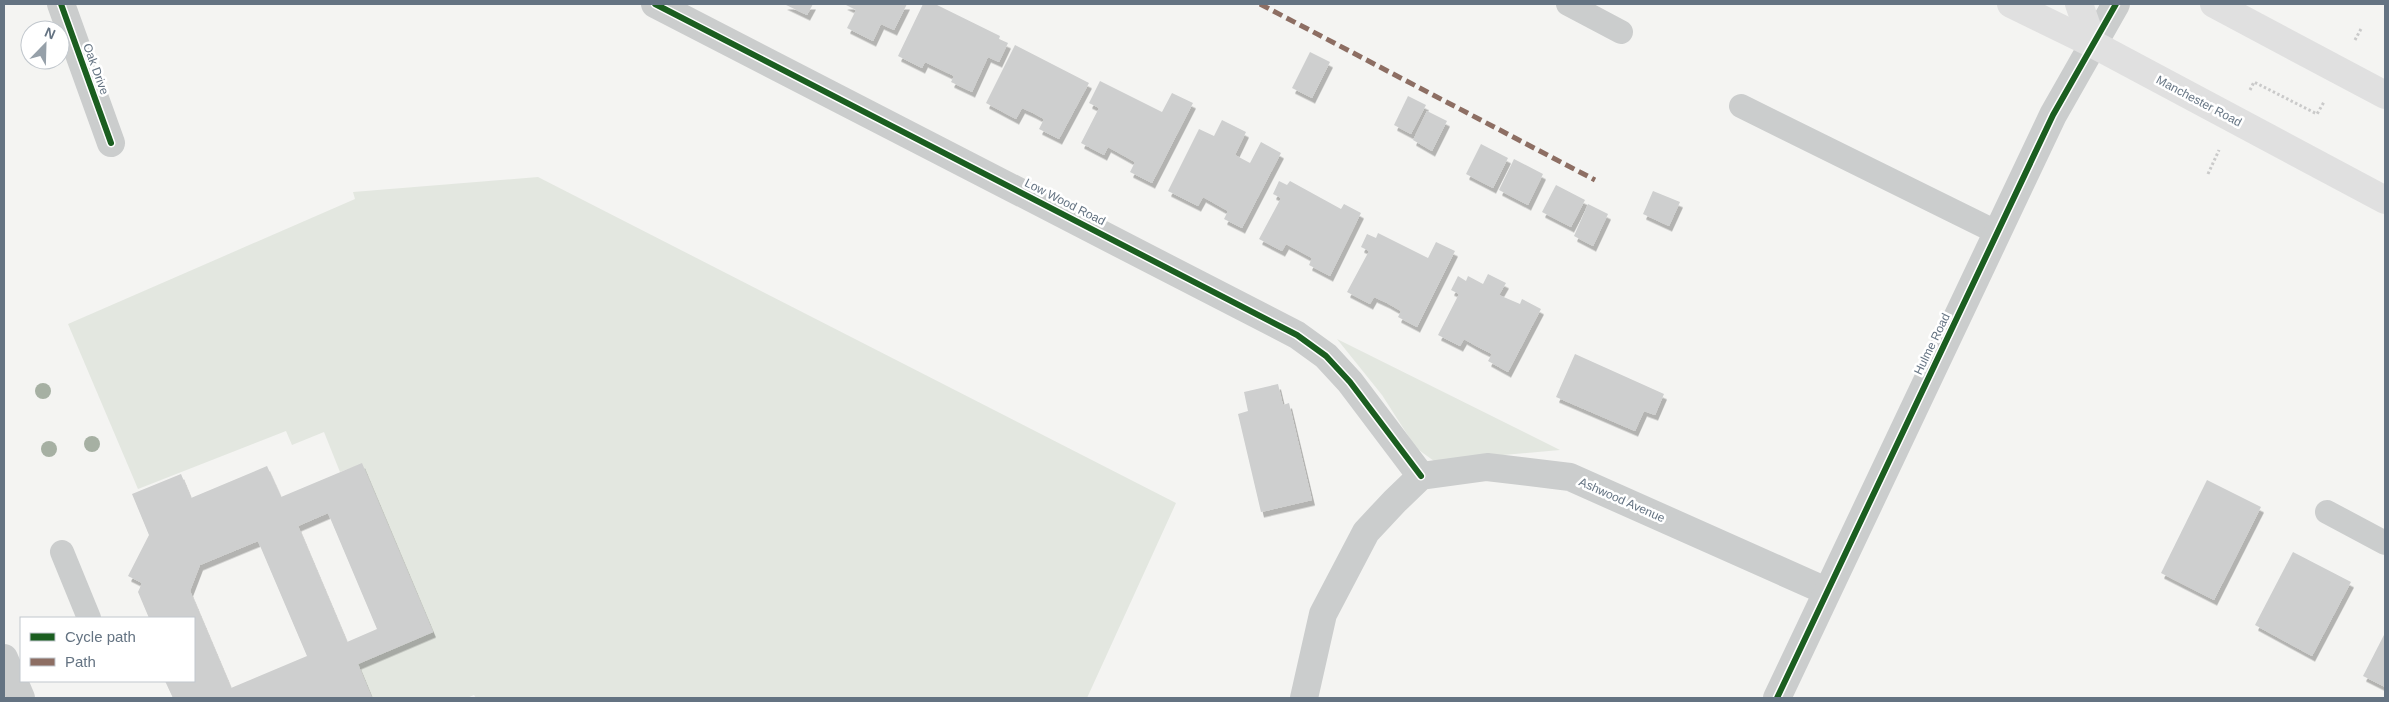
<svg xmlns="http://www.w3.org/2000/svg" width="2389" height="702" viewBox="0 0 2389 702" font-family="Arial,sans-serif">
	<style>
		.green { fill: #e3e7e0 }
		.building { fill: #cecfcf; fill-rule: evenodd; filter: url(#shadow) }
		.lines { fill: none; stroke-linecap: round; stroke-linejoin: round }
		.path { stroke: #cacaca; stroke-width: 3; stroke-dasharray: 2.5 2.5; stroke-linecap: butt }
		.service { stroke: #cbcdcd; stroke-width: 24 }
		.minor { stroke: #cbcdcd; stroke-width: 28 }
		.trunk { stroke: #e0e0e0; stroke-width: 28 }
		.quiet { stroke: #8d6e63; stroke-width: 5; stroke-dasharray: 10 5; stroke-linecap: butt }
		.cycleway-casing { stroke: #fff; stroke-width: 9 }
		.cycleway { stroke: #1b5e20; stroke-width: 6 }
		.tree { fill: #a6b0a3 }
		.labels { text-anchor: middle; stroke-width: 5; stroke-linejoin: round; paint-order: stroke }
		.street-label { font-size: 12px; fill: #647382; stroke: #fff }
	</style>
	<defs>
		<filter id="shadow"><feDropShadow dx="3" dy="5.5" stdDeviation="0" flood-color="#0004"/></filter>
	</defs>
	<rect width="100%" height="100%" fill="#f4f4f2"/>
	<!-- green -->
	<g class="green">
		<polygon points="538,177 1176,503 1087,698 476,698 474,695 467,698 372,698 358,664 433,632 362,464 340,472 324,432 292,445 286,431 138,489 68,324 355,199 353,192"/>
		<polygon points="1337,339 1560,450 1434,461 1416,448 1382,395"/>
	</g>
	<!-- building -->
	<g class="building">
		<polygon points="784,4 813,4 807,15"/>
		<polygon points="844,4 907,4 894,30 881,24 873,41 847,28 856,10"/>
		<polygon points="923,4 935,4 1000,36 999,39 1008,43 999,62 988,57 972,92 951,82 954,76 925,62 922,68 898,56"/>
		<polygon points="1015,45 1089,83 1059,139 1039,129 1044,119 1033,113 1022,108 1016,119 986,103"/>
		<polygon points="1310,52 1330,62 1312,98 1292,88"/>
		<polygon points="1100,81 1162,112 1172,93 1193,103 1152,183 1130,172 1135,162 1108,147 1104,155 1081,143 1099,108 1089,103"/>
		<polygon points="1408,96 1426,105 1411,134 1394,125"/>
		<polygon points="1427,111 1447,121 1432,151 1413,140"/>
		<polygon points="1222,120 1246,132 1235,155 1250,163 1261,142 1281,153 1242,228 1224,219 1228,211 1203,197 1198,206 1168,191 1199,129 1214,136"/>
		<polygon points="1481,144 1508,158 1493,188 1466,174"/>
		<polygon points="1514,159 1543,174 1528,205 1499,190"/>
		<polygon points="1279,181 1287,185 1290,181 1341,209 1344,204 1361,213 1330,276 1309,265 1312,258 1286,244 1282,251 1259,239 1281,198 1273,194"/>
		<polygon points="1556,185 1585,200 1571,227 1542,212"/>
		<polygon points="1653,191 1680,202 1669,226 1643,214"/>
		<polygon points="1588,204 1608,214 1593,246 1574,236"/>
		<polygon points="1378,233 1428,258 1436,242 1455,251 1417,327 1398,317 1401,311 1387,303 1374,297 1370,304 1347,292 1369,251 1361,247 1367,234 1376,238"/>
		<polygon points="1488,274 1506,283 1499,295 1520,304 1522,299 1541,309 1508,372 1488,361 1492,354 1478,347 1464,339 1460,346 1438,335 1459,294 1451,290 1458,276 1466,281 1468,276 1483,284"/>
		<polygon points="1575,354 1664,394 1655,415 1644,411 1635,431 1556,397"/>
		<polygon points="1278,384 1283,405 1289,403 1312,500 1261,512 1238,414 1248,411 1244,392"/>
		<path d="M362,463L433,632L358,664L372,698H173L165,681H194V618H149L138,592L142,583L128,576L149,535L132,494L181,474L191,498L267,466L281,497ZM328,513L377,629L347,642L298,526ZM258,541L307,656L231,688L190,591L200,565Z"/>
		<polygon points="2207,480 2261,507 2214,600 2161,573"/>
		<polygon points="2293,552 2351,582 2312,656 2255,625"/>
		<polygon points="2385,633 2385,687 2363,676"/>
	</g>
	<g class="lines">
		<!-- path -->
		<g class="path">
			<polyline points="2355,40 2362,27"/>
			<polyline points="2250,90 2254,82 2317,114 2324,102"/>
			<polyline points="2208,174 2219,150"/>
		</g>
		<!-- service -->
		<g class="service">
			<polyline points="1568,4 1621,32"/>
			<polyline points="1741,106 1998,233"/>
			<polyline points="2327,512 2385,543"/>
			<polyline points="62,552 89,618"/>
		</g>
		<!-- minor -->
		<g class="minor">
			<polyline points="61,4 111,143"/>
			<polyline points="655,4 1297,335 1326,356 1350,382 1421,476"/>
			<polyline points="4,658 21,698"/>
			<polyline points="1304,698 1323,614 1366,532 1395,501 1421,476 1487,467 1570,477 1826,591"/>
			<polyline points="1777,698 2053,115 2116,4"/>
		</g>
		<!-- trunk -->
		<g class="trunk">
			<polyline points="2011,4 2093,44 2385,200"/>
			<polyline points="2079,4 2093,44"/>
			<polyline points="2214,4 2385,95"/>
		</g>
		<!-- quiet -->
		<polyline class="quiet" points="1260,4 1595,180"/>
		<!-- cycleway casing -->
		<g class="cycleway-casing">
			<g id="cycleway">
				<polyline points="61,4 111,143"/>
				<polyline points="655,4 1297,335 1326,356 1350,382 1421,476"/>
				<polyline points="1777,698 2053,115 2116,4"/>
			</g>
		</g>
		<!-- cycleway -->
		<use href="#cycleway" class="cycleway"/>
	</g>
	<!-- trees -->
	<g class="tree">
		<circle cx="43" cy="391" r="8"/>
		<circle cx="92" cy="444" r="8"/>
		<circle cx="49" cy="449" r="8"/>
	</g>
	<g class="labels">
		<!-- street labels -->
		<g class="street-label">
			<text transform="translate(96 69) rotate(70)" y="4">Oak Drive</text>
			<text transform="translate(2199 101) rotate(28)" y="4">Manchester Road</text>
			<text transform="translate(1065 202) rotate(27)" y="4">Low Wood Road</text>
			<text transform="translate(1932 344) rotate(-64)" y="4">Hulme Road</text>
			<text transform="translate(1622 500) rotate(24)" y="4">Ashwood Avenue</text>
		</g>
	</g>
	<!-- border -->
	<rect width="2389" height="702" fill="none" stroke="#647382" stroke-width="10"/>
	<!-- legend -->
	<rect x="20" y="617" width="175" height="65" fill="#ffffff" stroke="#c1c7cd"/>
	<rect x="30" y="633" width="25" height="8" fill="#1b5e20" stroke="#c1c7cd"/>
	<text x="65" y="642" font-size="15" fill="#647382">Cycle path</text>
	<rect x="30" y="658" width="25" height="8" fill="#8d6e63" stroke="#c1c7cd"/>
	<text x="65" y="667" font-size="15" fill="#647382">Path</text>
	<!-- north arrow -->
	<g transform="translate(45 45) rotate(23)"><circle r="24" fill="#ffffff" stroke="#c1c7cd"/>
	<path d="M0-4L9 19L0 12L-9 19Z" fill="#96a0a9"/>
	<text y="-8" font-size="14" font-weight="bold" text-anchor="middle" fill="#647382">N</text>
	</g>
</svg>
